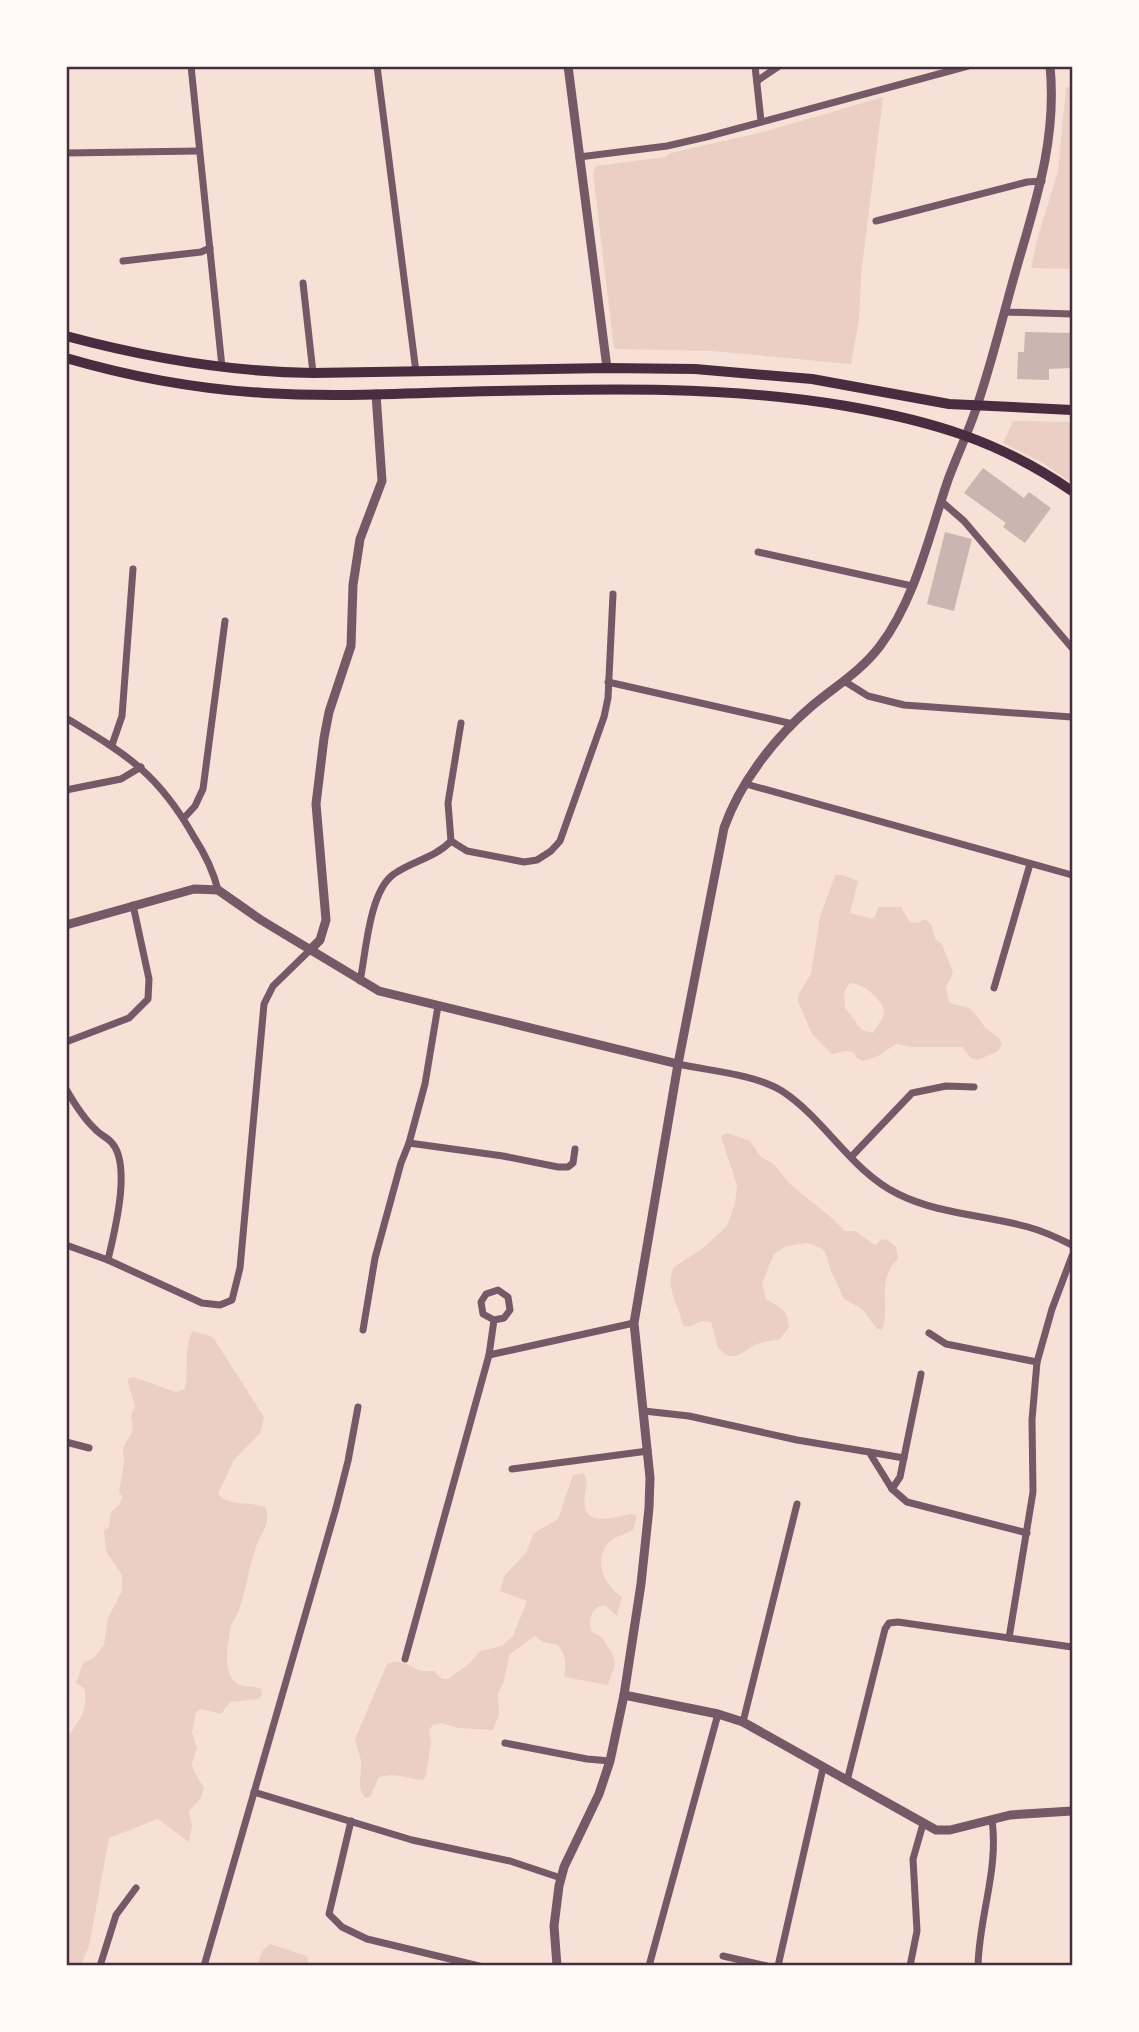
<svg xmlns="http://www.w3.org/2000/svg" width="1139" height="2032" viewBox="0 0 1139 2032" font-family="'Exo 2',sans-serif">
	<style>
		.green { fill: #ebcfc5; fill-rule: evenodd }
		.building { fill: #ccb4b1 }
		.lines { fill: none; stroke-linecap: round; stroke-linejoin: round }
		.minor { stroke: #755966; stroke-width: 7 }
		.tertiary { stroke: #755966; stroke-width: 9 }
		.primary { stroke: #4a2c40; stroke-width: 10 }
		.neatline { fill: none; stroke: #4a2c40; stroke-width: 2.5 }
	</style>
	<rect width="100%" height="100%" fill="#f7e1d7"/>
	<!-- green -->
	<g class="green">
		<polygon points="1066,87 1072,88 1072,269 1031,268 1037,240 1058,171"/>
		<polygon points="883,97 861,275 859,320 851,364 712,351 614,349 593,173 596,166 665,157 671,153 763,132"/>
		<polygon points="1013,421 1072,422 1072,483 1043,463 1003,443"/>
		<path d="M835,875H843L858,881L850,913L874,919L878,907H901L910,922L918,923L925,919L931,924L935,939L942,944L953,973L946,987L949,1002C956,1006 960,1005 966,1007C976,1011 979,1021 986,1028C993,1035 999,1034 1002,1044L998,1051L978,1060L971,1058L962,1047H911L896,1044L878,1056L863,1061L857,1058L853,1052L846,1051L832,1054L812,1034L798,1001L799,994L811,974L820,917ZM850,983C862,983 883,999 884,1012C884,1018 876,1027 873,1033L862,1030L845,1008L844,992Z"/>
		<path d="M727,1133L750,1141L760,1156L775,1165L789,1183L833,1219L845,1231H855L875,1245L882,1239L888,1240L896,1247L898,1258C875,1284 891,1302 882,1330L877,1329L862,1309L844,1299L831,1271L825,1252L821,1248L807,1243L787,1246L774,1254L762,1283L766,1299C781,1309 787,1307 789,1327L780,1339C773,1341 764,1341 757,1344C742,1350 735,1366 718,1348L711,1322L702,1321L688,1327L683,1325C679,1305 664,1288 674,1267L702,1249L727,1226L735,1203L737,1185L722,1140V1135Z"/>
		<path d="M193,1331L213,1337L264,1417L260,1433L234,1460L218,1494C229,1507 250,1501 265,1507C272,1523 261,1533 256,1547C249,1567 246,1590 239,1610C237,1617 231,1622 230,1630C228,1644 223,1671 235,1682C242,1688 253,1685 261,1689L262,1695L258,1699L230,1702L221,1714L201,1709L196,1712L192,1732L197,1748L192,1763L193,1769L204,1788L201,1798L189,1811L192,1826L189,1842L158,1819L109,1838L89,1946L81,1965H67V1739C77,1722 90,1709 84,1688L76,1683L83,1663L95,1657L104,1645L108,1618L122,1591V1575L106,1551L104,1531L109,1527L111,1512C117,1506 121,1505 122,1496L119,1492L124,1463L123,1448L133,1430L131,1416L135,1406L128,1383L129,1378L134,1377L176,1392L185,1389C189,1371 183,1346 193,1331Z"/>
		<path d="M583,1473C589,1482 586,1485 585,1494C580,1531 613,1516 633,1514L637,1516L633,1530C626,1534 613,1537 608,1543C593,1562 605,1586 622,1597L617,1616L606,1606H601C590,1609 588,1623 592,1632C602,1636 603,1638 608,1647C619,1663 614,1667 608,1685L564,1677C566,1663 567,1657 558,1645L543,1642L535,1636L510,1654L503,1684L498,1693L499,1715L493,1730L457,1728L442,1723L433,1725L429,1730L431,1742L426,1776L423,1780C405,1779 400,1772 379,1777L370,1797L365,1798C356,1787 362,1776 361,1763C361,1755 356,1747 355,1739L387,1664C399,1659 405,1663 416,1669C421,1672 428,1671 434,1671L442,1679H448L470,1663L480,1651L502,1646L513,1636L527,1601L500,1591L504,1576L526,1553L534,1533L558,1519L573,1475Z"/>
		<polygon points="270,1944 307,1956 309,1965 257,1965 263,1950"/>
	</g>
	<!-- building -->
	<g class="building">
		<polygon points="1025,332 1072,333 1072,368 1049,369 1049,380 1017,379 1018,352 1024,352"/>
		<polygon points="983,468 1024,498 1029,492 1051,508 1025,543 1003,527 1006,523 964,493"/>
		<polygon points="945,532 972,539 954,611 927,604"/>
	</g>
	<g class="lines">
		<!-- minor -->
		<g class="minor">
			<polyline points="191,66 222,367"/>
			<polyline points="377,66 416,372"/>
			<polyline points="755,66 761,121"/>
			<polyline points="757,81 779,66"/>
			<polyline points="66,153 199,151"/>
			<polyline points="579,157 667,146 706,137 968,66"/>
			<polyline points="876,221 1027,182 1042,181"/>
			<polyline points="123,261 201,252 210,248"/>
			<polyline points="303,283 313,373"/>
			<polyline points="1004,312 1072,314"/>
			<polyline points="941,501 964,521 1072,648"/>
			<polyline points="758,552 912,586"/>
			<polyline points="844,681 868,696 904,705 1072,717"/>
			<polyline points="608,682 793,724"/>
			<path d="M66,718C127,755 158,773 194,837C205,854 213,870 218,890"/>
			<polyline points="461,723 448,803 451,841 467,851 524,862 537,860 551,851 560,841 604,717 608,698 613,594"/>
			<polyline points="112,745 122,716 133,569"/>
			<polyline points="746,784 1072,875"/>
			<polyline points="66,790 121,779 141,767"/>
			<polyline points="184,818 195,806 203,789 225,621"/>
			<path d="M360,981C366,953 369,891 394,874C412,861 435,858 451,841"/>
			<polyline points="994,988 1030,864"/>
			<polyline points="66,1042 129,1018 148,999 149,979 133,905"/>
			<path d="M678,1064C710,1071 755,1074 782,1091C825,1119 851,1171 898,1194C938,1214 985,1215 1028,1227C1043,1231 1058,1238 1072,1245"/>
			<path d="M66,1089C74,1103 83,1118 95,1129C100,1135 107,1137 112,1143C132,1166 114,1233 108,1260"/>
			<polyline points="409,1143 503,1156 558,1167 568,1167 573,1163 575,1149"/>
			<polyline points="852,1156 912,1093 946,1086 974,1087"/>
			<polyline points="66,1245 108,1260 202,1303 220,1305 232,1300 240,1268 264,1004 273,986 310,950"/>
			<polyline points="363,1330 375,1258 401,1163 409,1143 425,1084 438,1006"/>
			<polyline points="929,1333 946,1344 1037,1362"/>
			<polyline points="489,1355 634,1323"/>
			<polyline points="644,1411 689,1416 797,1440 869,1452 892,1489 907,1502 1027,1533"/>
			<polyline points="66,1442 89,1448"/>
			<polyline points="869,1452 904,1458"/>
			<polyline points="512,1469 648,1451"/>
			<polyline points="892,1489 900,1477 921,1374"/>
			<polyline points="1009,1638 1033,1492 1032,1420 1037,1362 1052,1309 1072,1256"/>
			<polyline points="405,1659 489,1355 494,1320 504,1318 510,1310 508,1297 498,1290 486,1294 481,1302 483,1314 494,1320"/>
			<polyline points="743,1722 797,1504"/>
			<polyline points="505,1743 587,1759 610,1761"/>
			<polyline points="847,1781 885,1629 889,1623 898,1622 1072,1647"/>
			<polyline points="254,1792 412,1840 510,1861 561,1878"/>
			<polyline points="351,1821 329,1914 342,1927 367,1939 479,1966"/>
			<polyline points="723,1956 767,1966"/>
			<polyline points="100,1966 116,1915 136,1888"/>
			<polyline points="204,1966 336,1508 348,1461 358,1407"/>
			<polyline points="649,1966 718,1714"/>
			<polyline points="778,1966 823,1768"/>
			<polyline points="910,1966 917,1931 913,1859 923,1824"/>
			<path d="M978,1966C979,1916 999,1870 992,1820"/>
		</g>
		<!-- tertiary -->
		<g class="tertiary">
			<polyline points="568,66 607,368"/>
			<polyline points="66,925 194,889 218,890 261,920 379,991 678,1064"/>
			<polyline points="310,950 320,940 326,920 316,804 324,738 329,712 351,646 353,585 360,539 382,481 376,394"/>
			<polyline points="624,1695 718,1714 743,1722 936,1830 950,1830 1010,1815 1072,1811"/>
			<path d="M557,1966L554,1926L559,1886L564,1867L599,1794L610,1761L624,1695L641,1584L649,1508L650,1478L634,1323L678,1064L724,828C740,782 776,736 813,705C836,686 862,670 880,646C916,598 929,535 948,480C957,455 969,431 977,406C993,359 1004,311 1018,263C1037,198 1057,136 1050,66"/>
		</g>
		<!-- primary -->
		<g class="primary">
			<path d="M66,336C148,358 228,372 313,373L607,368L695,369L812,379L949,404L1072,410"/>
			<path d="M66,358C131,377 197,389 264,393C328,397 392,394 455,392C586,389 717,384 846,406C932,421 1000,441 1072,491"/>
		</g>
	</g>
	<!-- border -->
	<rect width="1139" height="2032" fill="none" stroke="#fffaf5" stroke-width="136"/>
	<rect x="68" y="68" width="1003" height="1896" class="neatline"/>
</svg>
